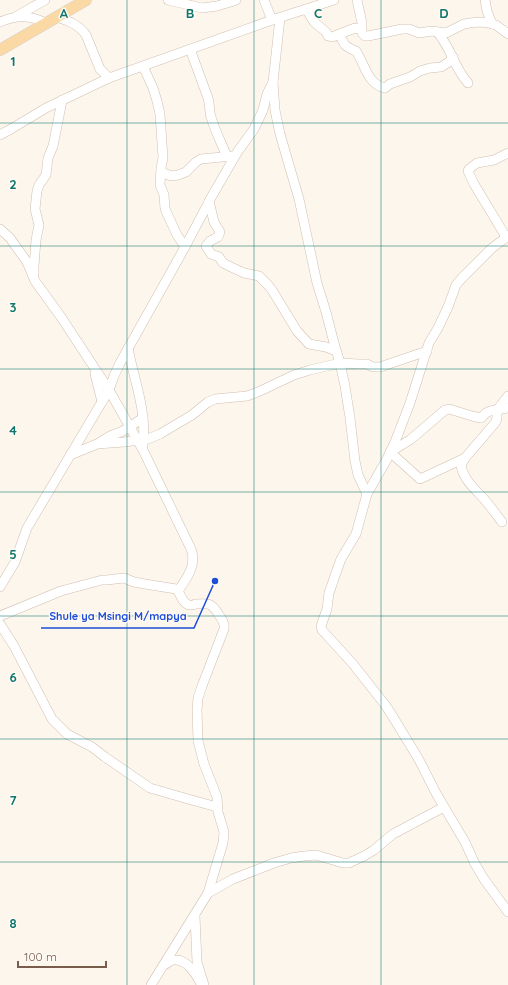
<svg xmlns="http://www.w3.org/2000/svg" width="508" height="985" viewBox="0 0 508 985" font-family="Quicksand,sans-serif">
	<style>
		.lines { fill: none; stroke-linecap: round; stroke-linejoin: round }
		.minor-casing { stroke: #d1beb0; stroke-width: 10 }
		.major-casing { stroke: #dad1cd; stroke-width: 12 }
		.minor { stroke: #fff; stroke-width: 9 }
		.major { stroke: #fbd9a5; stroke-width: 11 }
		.grid { fill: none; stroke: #0f766e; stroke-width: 1; stroke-opacity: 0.55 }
		.grid-label { font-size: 13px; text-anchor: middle; font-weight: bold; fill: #0f766e; stroke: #fffaf3; stroke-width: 3; stroke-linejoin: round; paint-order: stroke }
		.leader { fill: none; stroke: #1d4ed8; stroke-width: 1.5 }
		.callout-dot { fill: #1d4ed8; stroke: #fffaf3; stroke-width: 1.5 }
		.callout-label { font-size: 11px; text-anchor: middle; font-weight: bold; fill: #1d4ed8; stroke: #fffaf3; stroke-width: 3; stroke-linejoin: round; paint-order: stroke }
	</style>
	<rect width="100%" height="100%" fill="#fdf6ec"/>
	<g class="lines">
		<!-- minor casing -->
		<g class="minor-casing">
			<g id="minor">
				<polyline points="168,0 202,8 217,6 234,1 236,0"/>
				<polyline points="264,0 272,20"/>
				<polyline points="357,0 362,23 362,33 365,36 368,36 402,29 409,29 419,33 432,31 446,33 464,24 470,23 480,22 489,23 496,25 508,34"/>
				<polyline points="485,0 487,11 492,24"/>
				<polyline points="306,9 314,22 326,32 328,36 332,37 355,28 361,30"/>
				<polyline points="17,16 45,0"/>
				<path d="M57,17C69,21 79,25 86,35L100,69L109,78"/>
				<polyline points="280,18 273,82 275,110 280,134 299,199 317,283 326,312 334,343 340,363 345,386 350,418 355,461 358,475 367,494"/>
				<path d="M0,22C17,15 30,15 46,23"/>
				<path d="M437,32C451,47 454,68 468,83"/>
				<path d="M340,34C343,45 346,47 356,51C365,64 367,84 385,88L390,84L410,77L420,71L430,68L441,67L449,62L453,57"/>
				<path d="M190,49L208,98C210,104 209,111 211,117C215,131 222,144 227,157"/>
				<polyline points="143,66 153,88 157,101 160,114 163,158 161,168 160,185 164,195 165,209 177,235 185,247"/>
				<polyline points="0,135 11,129 46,108 109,78 272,20 334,0"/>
				<polyline points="161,172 171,176 178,175 186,172 196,162 201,159 233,156"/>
				<polyline points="209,201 214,222 220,232 218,237 210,241 206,246 211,254 219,257 223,263 231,267 244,273 259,276 268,285 272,290 297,331 309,344 326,347 336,351"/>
				<path d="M0,229L10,238L27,262L35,281L61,317L109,390L143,450L191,549C197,565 187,578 178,591"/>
				<polyline points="508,236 492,248 462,278 456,285 448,307 438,328 429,343 410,403 395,442 387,459 367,494 356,534 341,559 337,570 329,593 327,609 321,626 322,630 353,664 386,706 393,717 418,758 437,795 465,842 475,864 484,879 508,912"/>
				<polyline points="506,237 474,184 468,171 469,169 477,163 494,160 508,153"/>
				<polyline points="34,274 34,266 36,240 39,225 35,209 37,191 39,185 46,175 48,158 53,146 60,111 62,100"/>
				<path d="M128,348C134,380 147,411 143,445"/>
				<polyline points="95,374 102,402"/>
				<polyline points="100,442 110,436 123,431 143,418"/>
				<polyline points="70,455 97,444 124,442 148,439 160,434 192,415 208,402 215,399 247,396 258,392 294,375 310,370 340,363 359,364 367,364 373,367 380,367 427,351"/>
				<polyline points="465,458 420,479 390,452 410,440 445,410 449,409 472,416 481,418 486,413 490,411 508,408"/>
				<path d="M502,522C496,514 490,506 484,499C475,489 463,479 461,465L465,458L495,423L497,419V410L508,396"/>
				<polyline points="0,587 15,562 27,528 109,390 114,376 120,363 185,247 212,196 238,151 254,129 263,110 267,94 273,82"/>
				<path d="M0,616L61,591L102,580H107L124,578L134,582L145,584L176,589C181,593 181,601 187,604C189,606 193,605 196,604C209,603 212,603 219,615C222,619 225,624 224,629L202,686L198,698L197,710L198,741L204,764L217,797L218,812L224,832L223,843L208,893L151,985"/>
				<polyline points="0,624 14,646 52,719 67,734 92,747 105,757 150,788 188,799 217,807"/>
				<polyline points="208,893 233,879 274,863 291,858 304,856 316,855 343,863 349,863 364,856 374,850 393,834 444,807"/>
				<polyline points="195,916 197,962 204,985"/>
				<path d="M164,965C168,963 172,959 176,960C187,960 196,974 200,982"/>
			</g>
		</g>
		<!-- major casing -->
		<g class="major-casing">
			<polyline id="major" points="0,50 86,0"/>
		</g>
		<!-- minor -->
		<use href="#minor" class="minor"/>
		<!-- major -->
		<use href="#major" class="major"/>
	</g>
	<!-- grid -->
	<path class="grid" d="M127,0V985M254,0V985M381,0V985M0,123H508M0,246H508M0,369H508M0,492H508M0,616H508M0,739H508M0,862H508"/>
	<g class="grid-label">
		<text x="64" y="18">A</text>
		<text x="190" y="18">B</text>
		<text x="318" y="18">C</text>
		<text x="444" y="18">D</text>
		<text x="13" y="66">1</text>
		<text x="13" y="189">2</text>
		<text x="13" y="312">3</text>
		<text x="13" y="435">4</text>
		<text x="13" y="559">5</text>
		<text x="13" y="682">6</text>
		<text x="13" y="805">7</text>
		<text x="13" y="928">8</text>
	</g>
	<!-- callouts -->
	<path class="leader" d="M215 581L194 628H41"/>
	<circle class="callout-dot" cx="215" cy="581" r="4"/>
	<g class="callout-label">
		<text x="118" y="620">Shule ya Msingi M/mapya</text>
	</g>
	<!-- scale -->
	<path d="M18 961v6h88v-6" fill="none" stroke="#7a5c4d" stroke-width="2"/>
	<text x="24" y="961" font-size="12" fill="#7a5c4d" stroke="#fffaf3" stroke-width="3" paint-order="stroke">100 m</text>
</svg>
